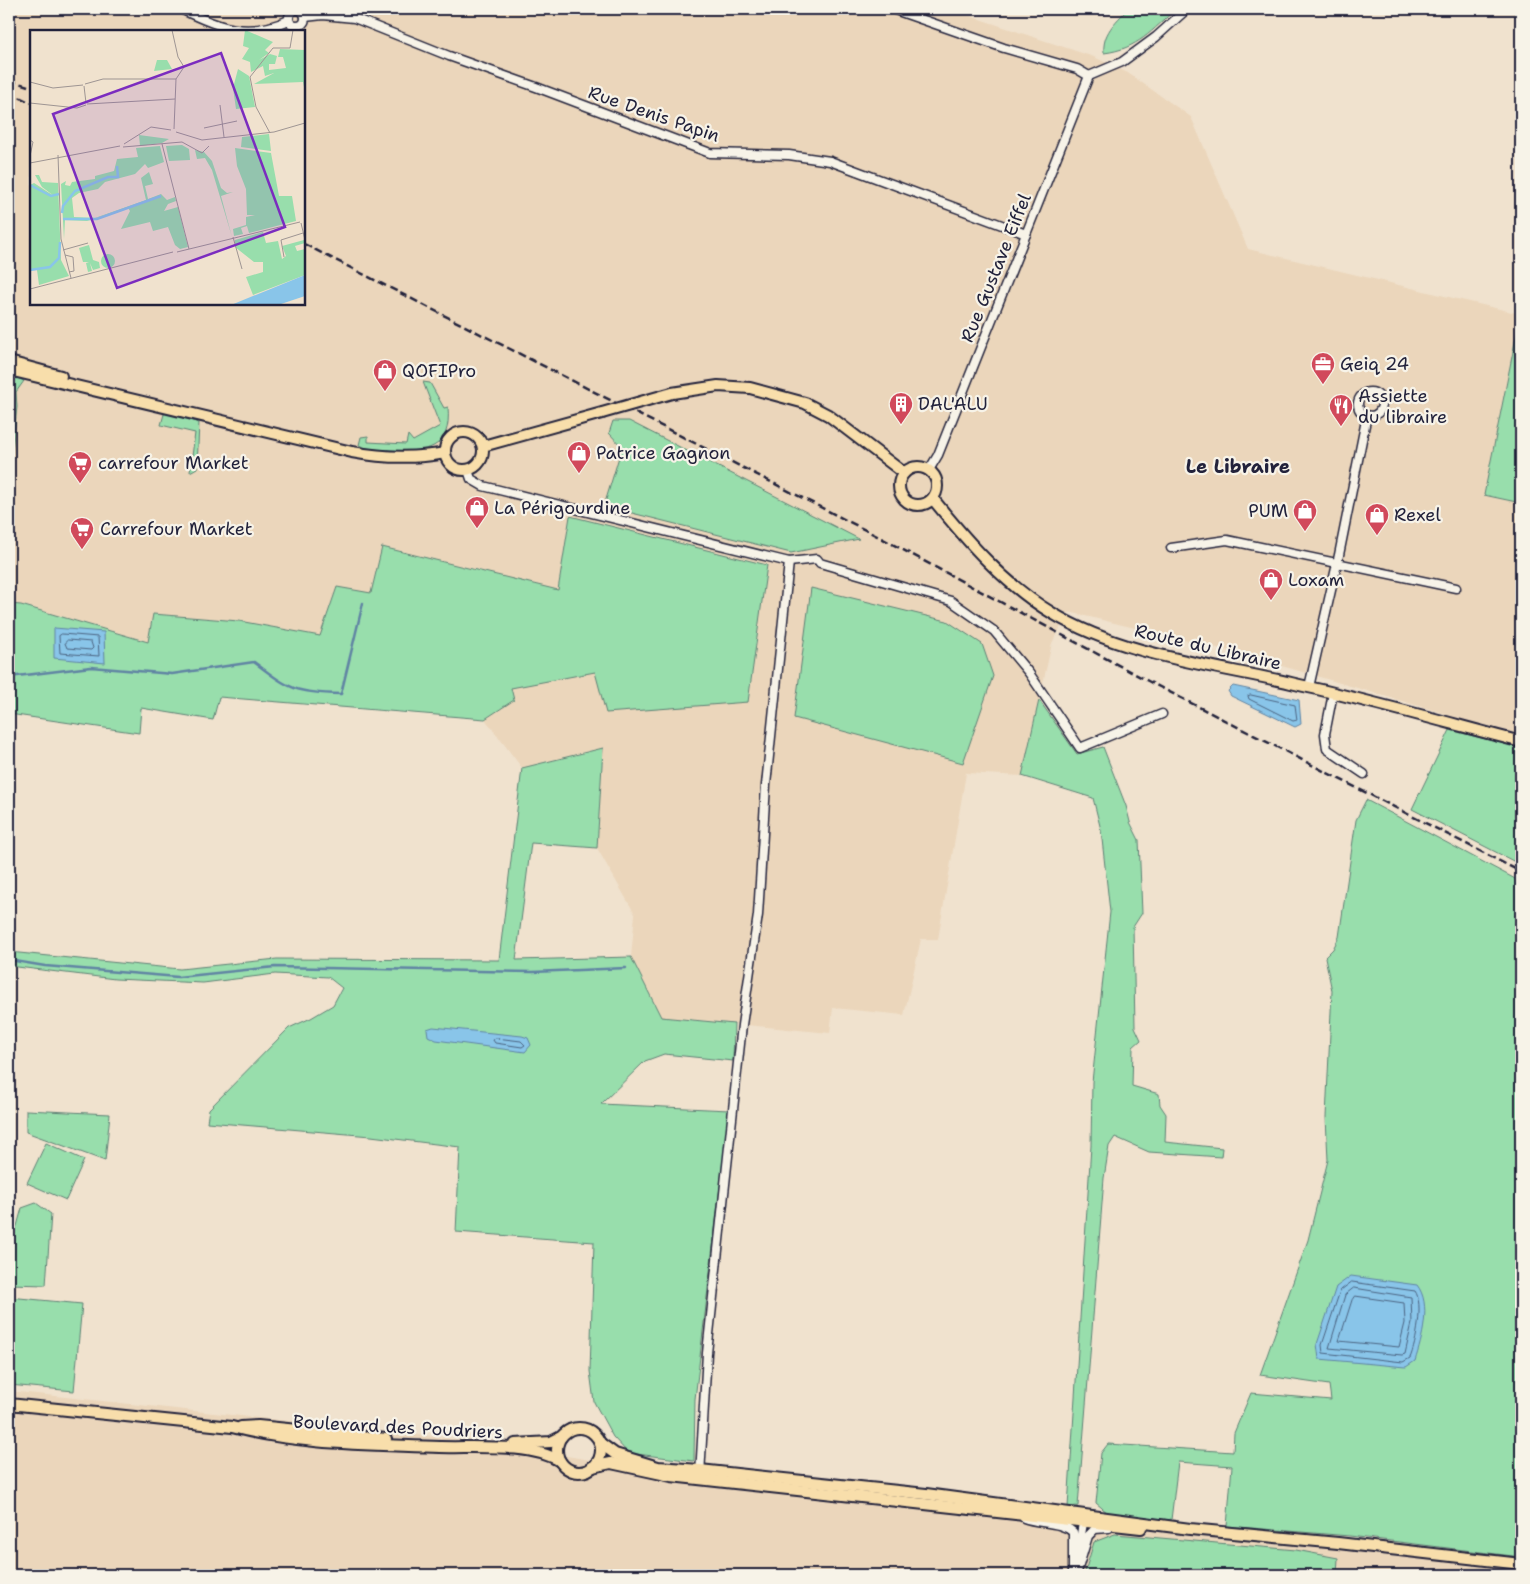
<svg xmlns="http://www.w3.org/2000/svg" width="1530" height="1584" viewBox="0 0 1530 1584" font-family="'Shantell Sans',sans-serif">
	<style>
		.built { fill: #ebd6bb; fill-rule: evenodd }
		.green { fill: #98deac; stroke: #5d8074 }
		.water { fill: #89c5e9; stroke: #6084a3 }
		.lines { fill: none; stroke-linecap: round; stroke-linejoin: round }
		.shore { stroke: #4b6381; stroke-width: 1 }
		.stream { stroke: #6084a3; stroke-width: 2.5 }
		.minor-casing { stroke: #22223b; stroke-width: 11 }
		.major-casing { stroke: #22223b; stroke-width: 14 }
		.minor { stroke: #f7f3e8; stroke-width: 8 }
		.major { stroke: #f8deab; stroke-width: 10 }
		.rail { stroke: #22223b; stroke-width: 2.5; stroke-dasharray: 8 4; stroke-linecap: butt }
		.major-bridge-casing { stroke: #22223b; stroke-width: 14; stroke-linecap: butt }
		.major-bridge { stroke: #f8deab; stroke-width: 10 }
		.labels { text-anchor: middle; stroke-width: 4.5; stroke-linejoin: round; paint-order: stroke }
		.street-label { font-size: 18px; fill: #22223b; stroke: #f7f3e8 }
		.poi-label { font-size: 18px; fill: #22223b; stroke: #f7f3e8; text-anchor: start }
		.neighbourhood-label { font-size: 19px; font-weight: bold; fill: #22223b; stroke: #f7f3e8 }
		.inset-river { fill: none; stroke: #89c5e9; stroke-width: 2.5 }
		.inset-road { fill: none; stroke: #9e9593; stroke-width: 1 }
		.view { fill: #7b2cbf; fill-opacity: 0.15; stroke: #7b2cbf; stroke-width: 2.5 }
		.inset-edge { fill: none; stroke: #22223b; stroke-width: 2.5 }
	</style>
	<rect width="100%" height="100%" fill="#f0e2ce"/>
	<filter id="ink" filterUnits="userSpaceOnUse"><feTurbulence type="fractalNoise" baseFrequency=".02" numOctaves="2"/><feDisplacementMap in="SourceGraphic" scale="10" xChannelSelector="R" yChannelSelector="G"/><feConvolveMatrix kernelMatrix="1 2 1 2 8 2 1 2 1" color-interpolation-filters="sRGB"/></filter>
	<g filter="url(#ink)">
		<!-- built -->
		<g class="built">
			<path d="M9,9H949L1094,57L1128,73L1191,117L1248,249L1520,314L1485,495L1521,503V748L1450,730L1446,714L1238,653L1069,612L1052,643L1022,776L966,773L938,939H921L904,1015L833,1008L830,1033L661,1017L631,957L635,914L597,848L603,748L522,768L485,719L514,700L511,688L595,672L748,702L766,565L570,516L558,590L382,547L371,594L337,587L320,637L239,621L153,614L149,642L21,605L9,604ZM31,31H304V304H31Z"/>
			<polygon points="9,1391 490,1443 608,1463 634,1475 700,1479 1131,1527 1521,1564 1521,1575 9,1575"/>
		</g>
		<!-- green -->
		<g class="green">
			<path d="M1128,9H1176C1152,30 1138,49 1104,53C1102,34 1115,22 1128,9Z"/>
			<polygon points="1521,312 1521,503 1484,495"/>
			<polygon points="10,375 24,381 16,392 17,407 9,477"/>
			<path d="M423,382L430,383L444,408L448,407C452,450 426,453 390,450C380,449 367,450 359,445L361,437L368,436V442L406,444L408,435L413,441L440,426Z"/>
			<polygon points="168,412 199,423 197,468 190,472 195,433 161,425 164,414"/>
			<polygon points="613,421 629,421 859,539 791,553 604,506 622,447 609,433"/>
			<polygon points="570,516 767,565 748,702 606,713 595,672 511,688 514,700 485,719 219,697 213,720 141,708 139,733 9,714 9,604 21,605 148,642 153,614 239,621 320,636 337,587 371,593 382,547 558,590"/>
			<polygon points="811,588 947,621 982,644 993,676 963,763 794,718"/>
			<polygon points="1039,700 1077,754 1103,747 1126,806 1130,822 1139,840 1142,913 1133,927 1135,1027 1141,1040 1133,1047 1132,1086 1159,1094 1160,1105 1166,1114 1165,1142 1222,1148 1221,1157 1149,1152 1115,1137 1109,1146 1104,1178 1078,1506 1068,1507 1091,1146 1092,1082 1110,912 1101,830 1093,798 1022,776"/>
			<polygon points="1450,730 1521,748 1521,865 1412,809"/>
			<polygon points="603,748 597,848 531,843 516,960 631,957 661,1017 734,1024 733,1061 664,1054 645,1061 601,1104 729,1110 695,1399 694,1461 628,1453 613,1437 594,1402 590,1371 594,1242 456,1232 460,1147 371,1136 207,1122 209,1109 289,1028 311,1018 333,1005 342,988 328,977 275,974 203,983 115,979 9,966 9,952 180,969 277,959 499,960 522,768"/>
			<polygon points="1366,800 1521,882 1521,1557 1350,1536 1227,1526 1232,1466 1178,1462 1171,1520 1108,1513 1096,1503 1101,1453 1108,1444 1233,1452 1234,1433 1251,1393 1331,1400 1329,1385 1260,1375 1308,1240 1328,1160 1326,1117 1332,991 1325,957 1333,949 1339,937 1356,820"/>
			<polygon points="26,1110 110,1114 105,1161 26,1132"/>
			<polygon points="46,1143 84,1160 66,1200 27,1183"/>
			<polygon points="36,1203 51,1214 46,1285 9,1284 9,1238 17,1226 22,1208"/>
			<polygon points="9,1297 82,1304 74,1391 9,1385"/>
			<polygon points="1115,1534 1296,1550 1338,1558 1337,1575 1084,1575 1094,1542"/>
		</g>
		<!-- water -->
		<g class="water">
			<polygon points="54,628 104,632 105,663 54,658"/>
			<polygon points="1233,686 1299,700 1301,724 1295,727 1231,696 1228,691"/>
			<polygon points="433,1027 522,1036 528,1038 531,1045 525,1052 436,1040 428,1036 427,1029"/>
			<path d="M1351,1276L1417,1285C1432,1304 1422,1339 1415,1361L1406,1367L1319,1359L1317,1344L1336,1287Z"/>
		</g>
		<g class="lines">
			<!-- shore -->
			<g class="shore">
				<polygon points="62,634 98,637 99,656 60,653 59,636"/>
				<polygon points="68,640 91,642 93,648 91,650 67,648 65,643"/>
				<polygon points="1251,695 1295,705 1297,720 1293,721 1249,699 1248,696"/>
				<polygon points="496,1038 521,1041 525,1045 522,1047 495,1043 493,1040"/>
				<path d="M1352,1282L1415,1291C1424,1303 1416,1344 1410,1358L1403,1362L1323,1353L1322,1345L1340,1291Z"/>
				<polygon points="1354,1288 1411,1297 1412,1323 1405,1354 1402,1355 1329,1348 1345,1295"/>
				<polygon points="1355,1296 1404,1303 1405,1323 1399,1347 1339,1341 1352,1300"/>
			</g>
			<!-- stream -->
			<g class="stream">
				<path d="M9,677L91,667L172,674L254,662C290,689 294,693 341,694L363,603"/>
				<polyline points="9,960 45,966 178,977 275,967 533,972 626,968"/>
			</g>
			<!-- minor casing -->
			<g class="minor-casing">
				<g id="minor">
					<path d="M181,9C219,28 248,39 289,20"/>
					<polyline points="892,9 1004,48 1077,69 1089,76"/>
					<circle cx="297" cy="18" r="8"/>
					<polyline points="305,17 323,15 354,18 449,56 536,87 710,153 789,155 830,161 1026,234"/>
					<polyline points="1089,76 1122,62 1156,37 1187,9"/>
					<circle cx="1370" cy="404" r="12"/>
					<polyline points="468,470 471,479 483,486 789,562 817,559 820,563 951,601 994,631 1029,673 1080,748 1162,714"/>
					<polyline points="929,470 938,455 1089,76"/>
					<polyline points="1171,548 1227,540 1456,588"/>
					<polyline points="1309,687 1339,555 1367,415"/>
					<polyline points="1333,693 1325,734 1327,749 1364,774"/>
					<polyline points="700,1475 707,1353 742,1025 758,915 766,785 789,562"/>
					<path d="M1024,1518C1040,1524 1060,1521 1073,1532V1575"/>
					<polyline points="1077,1556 1084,1518"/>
					<polyline points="1076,1575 1088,1536 1095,1529 1109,1528"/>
				</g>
			</g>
			<!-- major casing -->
			<g class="major-casing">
				<g id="major">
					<polyline points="9,362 61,376"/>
					<path d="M9,370L352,452C384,458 413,459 445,453"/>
					<polyline points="672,393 718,386 750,388 805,403 828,415 904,473"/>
					<circle cx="464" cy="451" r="19"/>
					<polyline points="483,446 602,413"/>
					<circle cx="918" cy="486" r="19"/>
					<path d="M933,499C967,541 1005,585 1052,613C1121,655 1212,665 1291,683C1368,700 1445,722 1521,742"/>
					<path d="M9,1404L232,1427C299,1445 371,1444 440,1447C476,1448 530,1443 560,1461"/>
					<polyline points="241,1427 258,1426 386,1439"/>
					<circle cx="579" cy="1450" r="22"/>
					<polyline points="600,1443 615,1454 658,1467 700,1470 926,1494 1190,1529 1338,1543 1521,1564"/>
					<polyline points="515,1444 551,1442 561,1437"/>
					<polyline points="592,1467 611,1463 671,1476 1141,1528"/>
				</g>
			</g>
			<!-- minor -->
			<use href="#minor" class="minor"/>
			<!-- major -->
			<use href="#major" class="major"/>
			<!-- rail -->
			<g class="rail">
				<polyline points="9,80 31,87"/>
				<polyline points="9,92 31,103"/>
				<polyline points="304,244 881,538 1148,681 1521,872"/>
			</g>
			<!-- major-bridge casing -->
			<g class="major-bridge-casing">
				<polyline id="major-bridge" points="602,413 672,393"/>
			</g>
			<!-- major-bridge -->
			<use href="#major-bridge" class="major-bridge"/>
		</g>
	</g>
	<!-- icons -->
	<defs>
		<g id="office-pin" transform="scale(1.25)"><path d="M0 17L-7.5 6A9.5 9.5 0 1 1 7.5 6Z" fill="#d1495b" stroke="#f7f3e8"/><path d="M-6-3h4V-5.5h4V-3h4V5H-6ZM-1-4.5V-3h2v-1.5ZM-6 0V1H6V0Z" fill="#fff"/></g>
		<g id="shop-pin" transform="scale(1.25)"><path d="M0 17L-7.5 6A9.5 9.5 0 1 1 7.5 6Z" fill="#d1495b" stroke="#f7f3e8"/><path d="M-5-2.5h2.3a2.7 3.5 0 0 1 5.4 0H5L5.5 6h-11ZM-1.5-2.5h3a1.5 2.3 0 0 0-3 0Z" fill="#fff"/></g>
		<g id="building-pin" transform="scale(1.25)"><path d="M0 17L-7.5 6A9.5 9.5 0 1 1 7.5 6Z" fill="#d1495b" stroke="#f7f3e8"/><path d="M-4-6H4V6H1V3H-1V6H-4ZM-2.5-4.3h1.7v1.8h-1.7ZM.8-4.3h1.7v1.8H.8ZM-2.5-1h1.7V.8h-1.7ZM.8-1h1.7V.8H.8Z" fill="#fff"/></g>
		<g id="restaurant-pin" transform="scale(1.25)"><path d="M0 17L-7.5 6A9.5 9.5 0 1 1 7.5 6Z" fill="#d1495b" stroke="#f7f3e8"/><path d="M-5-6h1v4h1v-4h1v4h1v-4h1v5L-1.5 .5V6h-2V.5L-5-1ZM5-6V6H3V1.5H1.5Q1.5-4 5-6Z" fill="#fff"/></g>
		<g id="supermarket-pin" transform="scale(1.25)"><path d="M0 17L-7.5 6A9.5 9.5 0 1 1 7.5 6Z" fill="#d1495b" stroke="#f7f3e8"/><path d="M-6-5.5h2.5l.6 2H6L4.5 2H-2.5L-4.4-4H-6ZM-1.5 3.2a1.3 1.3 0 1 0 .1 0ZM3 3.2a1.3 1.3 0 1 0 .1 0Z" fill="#fff"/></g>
	</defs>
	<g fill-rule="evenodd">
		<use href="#office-pin" x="1323" y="364"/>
		<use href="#shop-pin" x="385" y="371"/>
		<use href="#building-pin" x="901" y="404"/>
		<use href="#restaurant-pin" x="1341" y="406"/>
		<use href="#shop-pin" x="579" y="453"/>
		<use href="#supermarket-pin" x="80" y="463"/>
		<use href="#shop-pin" x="477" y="508"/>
		<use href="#shop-pin" x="1305" y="511"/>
		<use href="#shop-pin" x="1377" y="515"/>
		<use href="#supermarket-pin" x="82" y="529"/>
		<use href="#shop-pin" x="1271" y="580"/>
	</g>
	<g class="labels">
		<!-- street labels -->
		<g class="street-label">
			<text transform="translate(654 114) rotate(19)" y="6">Rue Denis Papin</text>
			<text transform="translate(996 268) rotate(-68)" y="6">Rue Gustave Eiffel</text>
			<text transform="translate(1208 647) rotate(13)" y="6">Route du Libraire</text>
			<text transform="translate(398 1427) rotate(3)" y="6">Boulevard des Poudriers</text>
		</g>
		<!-- poi labels -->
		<g class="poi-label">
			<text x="1340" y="370">Geiq 24</text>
			<text x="402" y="377">QOFIPro</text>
			<text x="1358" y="402">Assiette<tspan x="1358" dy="21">du libraire</tspan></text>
			<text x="918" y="410">DAL'ALU</text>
			<text x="596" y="459">Patrice Gagnon</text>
			<text x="98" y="469">carrefour Market</text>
			<text x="494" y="514">La Périgourdine</text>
			<text x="1288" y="517" text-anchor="end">PUM</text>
			<text x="1394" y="521">Rexel</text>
			<text x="100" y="535">Carrefour Market</text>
			<text x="1288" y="586">Loxam</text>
		</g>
		<!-- neighbourhood labels -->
		<g class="neighbourhood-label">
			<text x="1238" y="473">Le Libraire</text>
		</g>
	</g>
	<!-- overview -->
	<g transform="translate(30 30)">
		<rect width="275" height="275" fill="#f0e2ce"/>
		<path d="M215,0L243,12L235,20L239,23L229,30L240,24L247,26L245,34H239V40L256,38L253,27H248L250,19L275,20V62L273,52L224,54L244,43L235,46L233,36L221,42L220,32L212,29L219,18L213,16ZM127,30H137L142,39L124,41ZM208,39L219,46L225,77L206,79L203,58ZM239,104L241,121L211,117L212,107ZM109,105L139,109L132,113L110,116ZM152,115L159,119L160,130L139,131L136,116ZM130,116L134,132L118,138L115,134L105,144L75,152L68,159L49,163L42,168L44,187L65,188L116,170L111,148L119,142L123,154L115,156L118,169L131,164L137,170L145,167L146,171L138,174L134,181L148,177L158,217L150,219L145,215L138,197L123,201L120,192L91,199L100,181L98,178L57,191L35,190L34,209L31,154L36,151L35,155L40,156L42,152L65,149V146L84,141L87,129L108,127L106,118ZM205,118L241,123L249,166H262L266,191L219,203L217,196L211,198L213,204L204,206L203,199L216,195V187L225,185H217L216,159L207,136ZM165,120L174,122L182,131L191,158L197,163L203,162L191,166L202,207L182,140L175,128L167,129ZM5,145H9L12,152L28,153L31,230L39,246L9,255L7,240L0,239V155L4,153L24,166L12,157ZM233,202L236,213L248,211L252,229L256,226L252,216L274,210L275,213L265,216L267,221L275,219V245L223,265L216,247L233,242V232H224L205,217V210ZM59,215L63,230L69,232L70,238L63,240L60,233L62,241L58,242L56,233L59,232H53L49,218ZM71 231a7 7 0 1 1 14 0a7 7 0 1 1-14 0Z" fill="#98deac"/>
		<path d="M275,245V266L248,275H201Z" fill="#89c5e9"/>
		<path class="inset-river" d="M0,155L21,166L29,164M32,183L33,176L45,161L78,147H88L87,136M33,189H67L131,166M0,240L20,237L29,228L30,212"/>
		<path class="inset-road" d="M142,0L148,27L154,37L146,49M0,52L23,58L53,55M55,54L73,49H146M54,56L56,73M0,73L47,78L56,75M57,74L145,69M190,75L194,107M174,98L207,91M144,99L146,49M146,102L172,110L244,102L275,93M240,103L226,77L220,47L243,18H260L263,0M0,110L3,112L0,126M94,114L121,97L141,100M132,114L159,219M93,117L152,112L172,123L179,116M28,125L31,209L41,248M0,133L90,116M271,193L275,210M203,207L212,239M33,220L58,213M147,222L270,192M35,225L43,227L44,241L39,242M254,227L251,210L273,203M0,259L143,222"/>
		<path class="view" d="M191,23L255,197L87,258L23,84Z"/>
		<rect width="275" height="275" class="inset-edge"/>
	</g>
	<!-- margin -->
	<rect width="1530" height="1584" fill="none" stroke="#f7f3e8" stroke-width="30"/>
	<rect x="15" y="15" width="1500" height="1554" fill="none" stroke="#22223b" stroke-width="2" filter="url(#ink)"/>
</svg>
